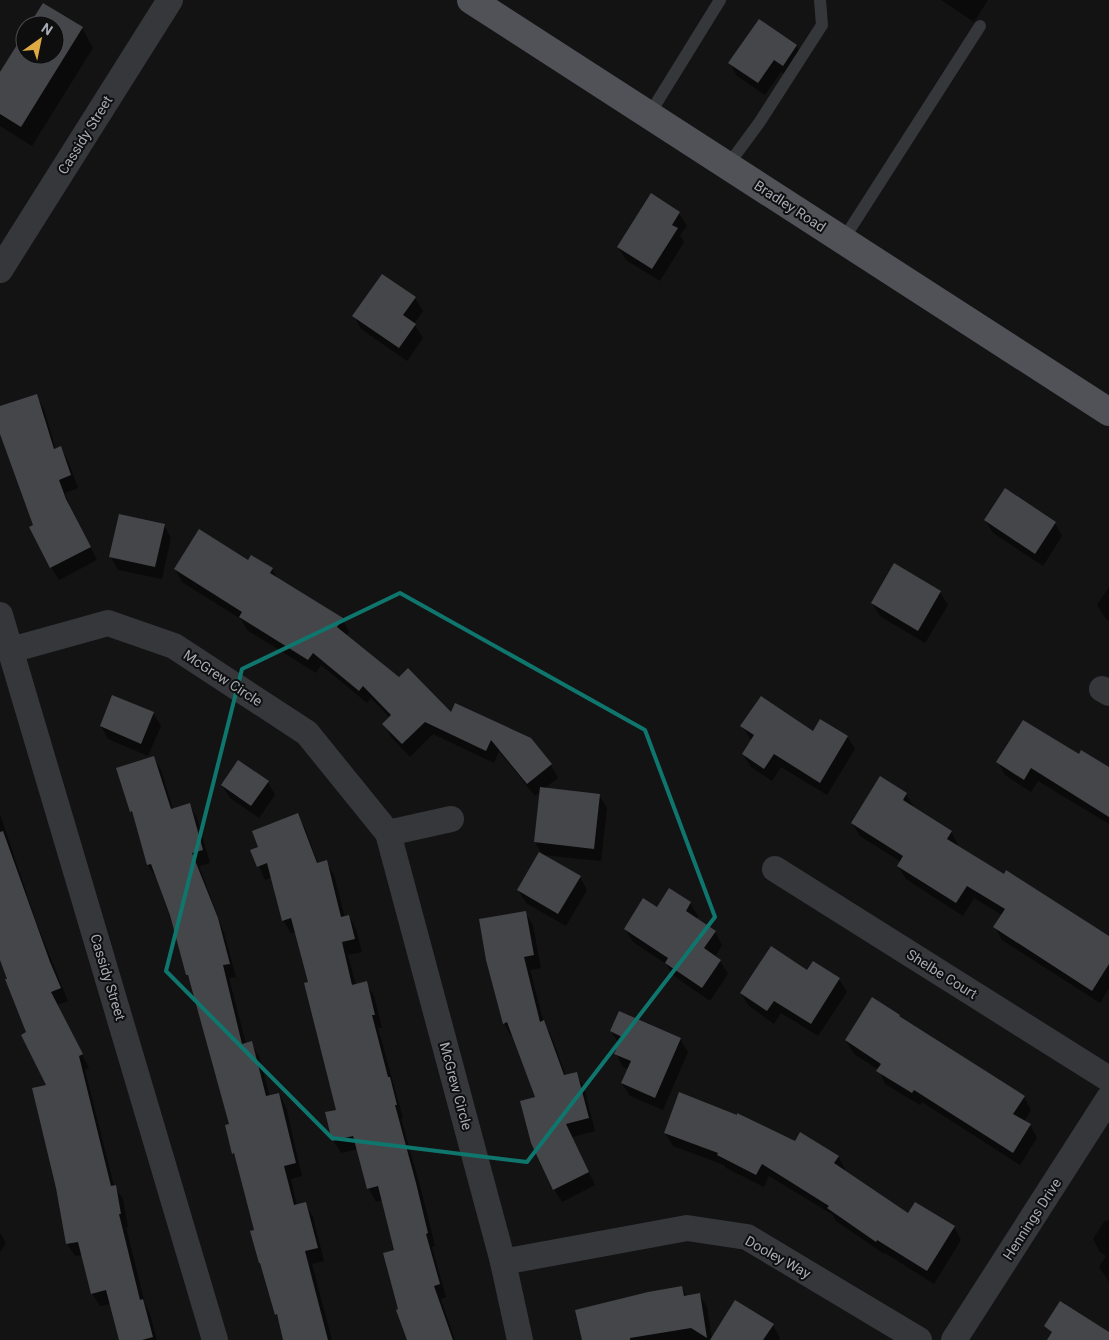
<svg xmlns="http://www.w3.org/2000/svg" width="1109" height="1340" viewBox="0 0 1109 1340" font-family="Roboto,sans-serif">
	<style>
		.shadow { fill: #0007 }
		.building { fill: #454649 }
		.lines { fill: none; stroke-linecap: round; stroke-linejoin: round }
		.service { stroke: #36373b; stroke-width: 12 }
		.minor { stroke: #36373b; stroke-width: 26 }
		.primary { stroke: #515258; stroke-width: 28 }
		.marked { fill: none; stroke: #0f766e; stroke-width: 4; stroke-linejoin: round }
		.labels { text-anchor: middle; stroke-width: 4; stroke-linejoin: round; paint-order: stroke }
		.street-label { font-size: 14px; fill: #a6aab3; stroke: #0e0e0f }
	</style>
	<rect width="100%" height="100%" fill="#131314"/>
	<!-- shadow -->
	<g class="shadow">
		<polygon points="941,0 988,0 974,22"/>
		<polygon points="44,4 82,28 93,48 32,146 0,126 0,75 25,34 25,55 55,55 55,25 31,25"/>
		<polygon points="796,45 804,58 791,78 781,72 765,95 737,76 730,63"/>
		<polygon points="679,213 687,226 680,235 684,242 660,281 626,260 618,247"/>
		<polygon points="382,276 415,298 423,311 414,324 423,338 407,361 361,329 354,316"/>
		<polygon points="36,396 44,409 56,450 61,448 68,461 78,488 65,493 73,514 97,560 59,580 51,567 34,526 0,429 0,407"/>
		<polygon points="985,520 1055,523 1062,536 1043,566 993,533"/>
		<polygon points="164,525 171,538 162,579 118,570 111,557"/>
		<polygon points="248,562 272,569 278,580 342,619 349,632 346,636 399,678 451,714 551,765 558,778 545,788 599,795 607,808 601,861 542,855 535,842 541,792 535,796 499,751 494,763 433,734 410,757 391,737 384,724 390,718 371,698 367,703 321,665 316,673 247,630 241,619 182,582 175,569"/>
		<polygon points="894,565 940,592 948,605 925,643 880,616 872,603"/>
		<polygon points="1109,587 1109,621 1105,618 1097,605"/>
		<polygon points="153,713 161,726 148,756 108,739 101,726"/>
		<polygon points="742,726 847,736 855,749 827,795 781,767 772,781 751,767 743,754 752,741"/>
		<polygon points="1079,755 1109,768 1109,824 1038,781 1031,792 1005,775 998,762"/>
		<polygon points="153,757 161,770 173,809 190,805 197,818 210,863 199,866 224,933 236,977 229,978 246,1044 251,1043 259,1056 270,1097 279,1094 286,1107 302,1176 291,1179 297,1206 305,1204 313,1217 324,1261 312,1264 332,1340 285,1340 281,1323 276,1314 238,1162 233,1153 230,1125 191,983 187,975 171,914 157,877 156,878 148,865 135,817 132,811"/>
		<polygon points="268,782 275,795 259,818 230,798 222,785"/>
		<polygon points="906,794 914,807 951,832 958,845 957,847 1109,937 1109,988 1100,1003 1002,940 995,927 1002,915 974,898 963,916 906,879 898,866 901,862 860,836 852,823"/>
		<polygon points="0,814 37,924 68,1001 57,1005 89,1068 85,1070 114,1186 123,1199 128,1227 126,1227 145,1304 150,1314 157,1340 120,1340 111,1304 100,1306 92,1293 82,1255 75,1256 67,1244 48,1086 0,957"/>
		<polygon points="297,815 305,828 318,864 326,862 334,875 345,918 349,916 356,929 362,952 348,955 356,986 366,983 374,996 382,1028 378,1028 403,1118 401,1118 423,1197 435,1246 432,1247 446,1297 441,1299 455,1340 408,1340 399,1310 395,1251 383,1200 376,1202 369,1189 358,1149 341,1153 333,1140 337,1111 310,983 296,932 291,933 283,920 272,877 265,880 252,850 260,847"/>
		<polygon points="580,877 587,890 566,926 526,903 518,890"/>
		<polygon points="690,903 698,916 696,919 715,932 722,945 715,957 720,961 728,974 710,1001 674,976 666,964 633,942 625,929 657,909"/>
		<polygon points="525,912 533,925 541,968 530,970 544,1023 551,1035 566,1076 576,1074 584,1087 595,1131 572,1137 595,1185 562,1202 554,1189 536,1098 513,1035 511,1036 504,1023"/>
		<polygon points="807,972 839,979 847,992 818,1036 781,1013 774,1024 749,1006 741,993"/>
		<polygon points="899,1016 901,1019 1024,1097 1031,1110 1024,1122 1030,1125 1037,1138 1020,1165 922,1102 920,1105 885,1084 879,1070 854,1054 846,1041"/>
		<polygon points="611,1031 680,1039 688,1052 663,1110 630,1096 622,1083 628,1069 623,1067 616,1054 619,1044"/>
		<polygon points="665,1133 795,1143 838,1156 845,1169 844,1172 908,1215 954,1227 961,1240 934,1284 885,1253 884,1254 836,1221 833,1215 769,1176 764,1187 726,1168 724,1165 673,1146"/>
		<polygon points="1109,1218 1109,1282 1099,1267 1106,1256 1100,1252 1093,1239 1105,1220 1107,1222"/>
		<polygon points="0,1233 6,1243 0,1252"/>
		<polygon points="682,1287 687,1297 699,1294 707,1307 712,1339 773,1325 780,1338 779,1340 583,1340"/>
	</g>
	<!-- building -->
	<g class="building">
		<polygon points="43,3 83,27 21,127 0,114 0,72 25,32 25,55 55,55 55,25 29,25"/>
		<polygon points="759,19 797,45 783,66 774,60 758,83 728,63"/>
		<polygon points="651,193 680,212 672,225 678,228 652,269 617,247"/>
		<polygon points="382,274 416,297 403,315 416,324 399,348 352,316"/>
		<polygon points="37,394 54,449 61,446 71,475 59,480 66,499 91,547 50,568 29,527 33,525 0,434 0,406"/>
		<polygon points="1005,488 1056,522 1035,554 984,520"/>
		<polygon points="119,514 165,524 155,567 109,557"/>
		<polygon points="199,529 248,560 251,555 273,568 270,573 343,618 337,627 399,677 408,668 451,712 455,703 531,738 552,764 527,784 491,740 486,751 425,722 402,744 382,724 391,715 363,686 359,691 313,653 308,660 239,617 242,612 174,569"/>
		<polygon points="894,563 941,591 918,631 871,603"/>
		<polygon points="112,695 154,712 141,744 100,726"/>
		<polygon points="761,696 813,731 820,719 848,736 820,783 774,754 764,769 742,754 754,735 740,726"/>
		<polygon points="1023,720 1079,754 1081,750 1109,767 1109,817 1031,768 1024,780 996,762"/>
		<polygon points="154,756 171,809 190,803 203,850 192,853 218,918 230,964 223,965 242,1044 252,1041 266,1096 279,1093 296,1163 284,1166 294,1205 306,1202 318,1248 305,1251 328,1340 283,1340 277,1314 275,1315 260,1263 259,1263 250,1231 254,1230 234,1153 232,1154 225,1125 229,1124 188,975 186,975 170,915 151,864 147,865 132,811 130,812 116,768"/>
		<polygon points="238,760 269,781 251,806 221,785"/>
		<polygon points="880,776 907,793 903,800 952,831 947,839 1004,874 1006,870 1109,936 1109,964 1092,991 993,927 1005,909 967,886 956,903 897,866 903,856 851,823"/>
		<polygon points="540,787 600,794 594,849 534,842"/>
		<polygon points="298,813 317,863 327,860 341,917 349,915 355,939 342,942 352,985 367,981 375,1015 372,1015 388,1077 390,1077 397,1105 395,1105 416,1183 428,1233 426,1234 440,1284 434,1286 453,1340 407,1340 396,1310 398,1309 383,1253 394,1250 378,1186 367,1189 353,1136 332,1141 325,1112 336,1110 304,983 308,982 291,918 282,921 267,863 257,867 250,850 258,847 252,831"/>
		<polygon points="3,831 50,962 61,988 51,992 83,1054 79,1056 111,1186 116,1185 121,1214 119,1214 140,1300 143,1299 153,1337 142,1340 119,1340 106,1290 91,1294 78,1242 66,1244 56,1188 32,1088 46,1085 21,1035 26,1032 5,979 7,979 0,960 0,832"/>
		<polygon points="539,852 581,876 558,914 517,890"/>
		<polygon points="669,888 691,902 686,911 716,931 704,948 721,960 702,988 665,963 668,958 624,929 643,898 657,907"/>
		<polygon points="526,911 534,955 524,957 540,1022 544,1020 564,1075 577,1072 589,1118 566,1124 589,1172 553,1190 531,1143 520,1101 535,1097 507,1022 503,1024 486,960 479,919"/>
		<polygon points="771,946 807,970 813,961 840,978 811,1024 774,1001 767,1011 740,993"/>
		<polygon points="872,997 900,1015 899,1016 1025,1096 1013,1114 1031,1124 1013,1153 914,1090 912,1093 876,1071 881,1064 845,1040"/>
		<polygon points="619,1011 681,1038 655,1098 621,1083 631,1061 614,1054 622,1037 610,1031"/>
		<polygon points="679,1092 737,1115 737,1113 795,1141 800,1132 839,1156 834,1163 908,1213 915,1202 955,1226 927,1271 877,1240 876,1242 827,1208 829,1206 762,1164 756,1175 717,1155 718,1153 664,1133"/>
		<polygon points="682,1286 684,1296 700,1293 707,1338 691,1328 630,1338 630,1340 582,1340 575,1310 648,1292"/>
		<polygon points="735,1300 774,1324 763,1340 710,1340"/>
		<polygon points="1060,1301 1109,1332 1109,1340 1047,1340 1052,1332 1044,1326"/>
	</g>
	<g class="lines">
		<!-- service -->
		<g class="service">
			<polyline points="649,115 720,0"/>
			<polyline points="728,165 759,123 822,25 820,0"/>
			<polyline points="843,240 980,26"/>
		</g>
		<!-- minor -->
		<g class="minor">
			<polyline points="0,270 170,0"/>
			<polyline points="0,615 215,1340"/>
			<polyline points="11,650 108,623 174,646 307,733 388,833 503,1262 520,1340"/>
			<polyline points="1102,689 1109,693"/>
			<polyline points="388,833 451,819"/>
			<polyline points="775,869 1109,1079"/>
			<polyline points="503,1262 687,1228 747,1237 919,1340"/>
			<polyline points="954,1340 1109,1098"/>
		</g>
		<!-- primary -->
		<polyline class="primary" points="471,0 1109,412"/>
	</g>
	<!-- marked area -->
	<path class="marked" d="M400,593L645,730L715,917L527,1162L332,1138L166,971L242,669Z"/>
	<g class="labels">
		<!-- street labels -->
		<g class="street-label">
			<text transform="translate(85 135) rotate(-58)" y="5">Cassidy Street</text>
			<text transform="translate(790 206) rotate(33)" y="5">Bradley Road</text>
			<text transform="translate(223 678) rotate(33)" y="5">McGrew Circle</text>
			<text transform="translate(942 974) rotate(32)" y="5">Shelbe Court</text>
			<text transform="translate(108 977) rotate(73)" y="5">Cassidy Street</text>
			<text transform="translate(456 1086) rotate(75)" y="5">McGrew Circle</text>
			<text transform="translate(1032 1219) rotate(-57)" y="5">Hennings Drive</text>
			<text transform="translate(778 1257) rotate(29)" y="5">Dooley Way</text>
		</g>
	</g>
	<!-- north arrow -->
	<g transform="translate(40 40) rotate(33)"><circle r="24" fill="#0e0e0f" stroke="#4b4c51"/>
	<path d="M0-4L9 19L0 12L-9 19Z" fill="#ddaa43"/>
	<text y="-8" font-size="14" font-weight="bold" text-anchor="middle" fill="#a6aab3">N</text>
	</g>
</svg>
